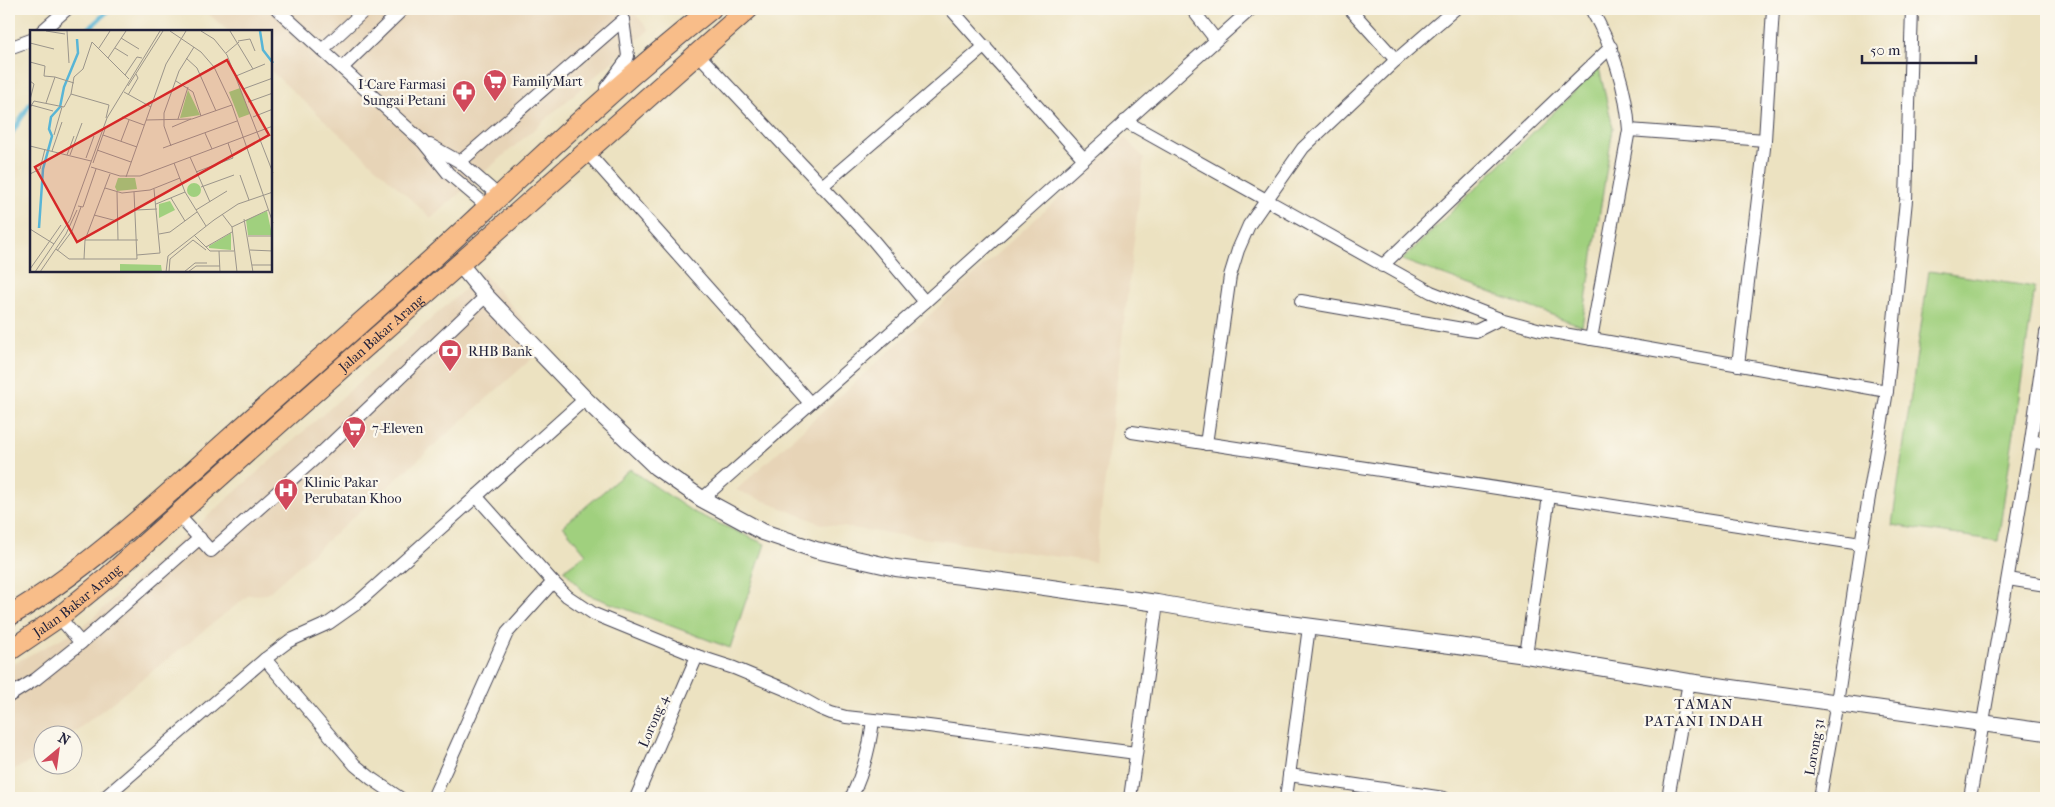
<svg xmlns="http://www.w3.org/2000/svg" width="2055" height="807" viewBox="0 0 2055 807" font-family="'IM FELL French Canon',serif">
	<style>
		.built { fill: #e7d4b7 }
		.green { fill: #a0d07e; stroke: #61795c }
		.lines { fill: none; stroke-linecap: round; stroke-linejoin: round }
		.stream { stroke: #58b5d6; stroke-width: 4.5 }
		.minor-casing { stroke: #403f4f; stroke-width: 14 }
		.tertiary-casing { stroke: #403f4f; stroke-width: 18 }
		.primary-casing { stroke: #403f4f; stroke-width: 22 }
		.minor { stroke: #fff; stroke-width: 12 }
		.tertiary { stroke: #fff; stroke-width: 16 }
		.primary { stroke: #f8bd89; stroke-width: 20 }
		.labels { text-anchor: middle; stroke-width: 4.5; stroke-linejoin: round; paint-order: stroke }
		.poi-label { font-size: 14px; fill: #22223b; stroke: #fbf7ec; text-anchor: start }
		.street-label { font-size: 14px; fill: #22223b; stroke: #fbf7ec }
		.neighbourhood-label { font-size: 15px; letter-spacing: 1px; fill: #22223b; stroke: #fbf7ec }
		.inset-river { fill: none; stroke: #58b5d6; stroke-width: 2.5 }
		.inset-road { fill: none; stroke: #9b958b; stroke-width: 1 }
		.view { fill: #d62828; fill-opacity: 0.15; stroke: #d62828; stroke-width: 2.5 }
		.inset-edge { fill: none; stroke: #22223b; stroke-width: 2.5 }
	</style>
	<rect width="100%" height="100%" fill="#fbf7ec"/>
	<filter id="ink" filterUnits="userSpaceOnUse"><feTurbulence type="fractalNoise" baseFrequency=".02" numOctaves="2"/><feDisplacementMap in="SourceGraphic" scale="10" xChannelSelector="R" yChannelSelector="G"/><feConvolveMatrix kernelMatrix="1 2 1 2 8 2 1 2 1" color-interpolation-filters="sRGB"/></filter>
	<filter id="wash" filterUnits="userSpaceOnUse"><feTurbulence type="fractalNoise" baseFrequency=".0096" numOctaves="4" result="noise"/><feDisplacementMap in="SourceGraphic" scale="20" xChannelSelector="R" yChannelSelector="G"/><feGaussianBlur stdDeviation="1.12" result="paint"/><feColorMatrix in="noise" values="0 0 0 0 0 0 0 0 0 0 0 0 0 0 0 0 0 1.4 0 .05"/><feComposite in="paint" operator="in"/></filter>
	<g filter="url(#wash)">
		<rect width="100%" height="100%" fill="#ece2c1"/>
		<!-- built -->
		<g class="built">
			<polygon points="203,9 631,9 649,30 431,218 271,71 271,31 228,31"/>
			<polygon points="1125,138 1144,158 1095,562 822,524 736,490"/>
			<polygon points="483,273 546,346 267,594 249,595 72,734 42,734 42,757 9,771 9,666 81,628"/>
		</g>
		<!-- green -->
		<g class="green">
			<polygon points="1599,68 1613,128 1582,326 1402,260"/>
			<polygon points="1929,271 2035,287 1998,541 1892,525"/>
			<polygon points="630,469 693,512 765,544 730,648 586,594 564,570 586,554 563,526"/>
		</g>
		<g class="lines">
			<!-- stream -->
			<g class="stream">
				<polyline points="86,31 110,9"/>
				<polyline points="9,138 31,102"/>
			</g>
		</g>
	</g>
	<g filter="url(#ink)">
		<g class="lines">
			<!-- minor casing -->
			<g class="minor-casing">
				<g id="minor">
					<polyline points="277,9 423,142 448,173 488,207"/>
					<polyline points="951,9 1084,159"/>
					<polyline points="1192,9 1216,40"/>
					<polyline points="1350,9 1396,60"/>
					<polyline points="42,31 67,9"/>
					<polyline points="9,48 31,40"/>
					<polyline points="322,50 366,9"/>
					<polyline points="697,53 873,240 925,302"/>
					<polyline points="342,68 403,9"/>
					<polyline points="606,88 626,61 628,56 623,20"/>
					<polyline points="1125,121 1431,292 1500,319 1541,330 1887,391"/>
					<polyline points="1629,130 1765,140"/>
					<polyline points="430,145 460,162 499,196"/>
					<polyline points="586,151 810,403"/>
					<polyline points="460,162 623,20"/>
					<polyline points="821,187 985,46"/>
					<polyline points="1382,266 1611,47"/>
					<polyline points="1301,301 1468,330 1476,331 1500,319"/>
					<path d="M1591,339L1629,130C1626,86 1613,47 1591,9"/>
					<polyline points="1738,365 1765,140 1773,9"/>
					<polyline points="1132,432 1861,544"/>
					<polyline points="2031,441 2046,444"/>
					<polyline points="1206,444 1230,276 1238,250 1249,225 1303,148 1396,60 1455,9"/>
					<polyline points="476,496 553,582 567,596 594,614 697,656 734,668 787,690 819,708 831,713 846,717 929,726 1136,753"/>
					<polyline points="702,499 925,302 1251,9"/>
					<polyline points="178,515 211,551 319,455 486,296"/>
					<polyline points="2008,579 2046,585"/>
					<polyline points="59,617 81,643"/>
					<polyline points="1526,655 1549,496"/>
					<polyline points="265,659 355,765 372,779 400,798"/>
					<polyline points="9,696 36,679 81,643 200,538"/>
					<polyline points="1289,775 1444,798"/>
					<polyline points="104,798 265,659 289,641 329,623 356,604 585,399"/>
					<polyline points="433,798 507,633 553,582"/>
					<polyline points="636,798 697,656"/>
					<path d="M851,798C863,773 870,748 873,720"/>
					<polyline points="1130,798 1157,603"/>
					<polyline points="1286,798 1309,627"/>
					<polyline points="1668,798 1689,682"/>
					<polyline points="1820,798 1837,702 1861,544 1887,391 1906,200 1912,9"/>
					<polyline points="1970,798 2031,441 2046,333"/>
				</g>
			</g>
			<!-- tertiary casing -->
			<g class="tertiary-casing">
				<polyline id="tertiary" points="459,263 486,296 585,399 656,467 702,499 763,532 816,550 896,568 1002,581 1157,603 1245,618 1526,655 1689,682 2046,732"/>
			</g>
			<!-- primary casing -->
			<g class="primary-casing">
				<g id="primary">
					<path d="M9,616C93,566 165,496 237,432C321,357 407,284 488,207C560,138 633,71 711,9"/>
					<path id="s1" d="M9,651L59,617L108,577L285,418L748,9"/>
				</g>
			</g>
			<!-- minor -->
			<use href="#minor" class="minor"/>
			<!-- tertiary -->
			<use href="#tertiary" class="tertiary"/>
			<!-- primary -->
			<use href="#primary" class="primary"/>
		</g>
	</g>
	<!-- icons -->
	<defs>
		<g id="supermarket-pin" transform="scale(1.25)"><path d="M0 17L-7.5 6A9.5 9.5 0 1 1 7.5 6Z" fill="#d1495b" stroke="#fbf7ec"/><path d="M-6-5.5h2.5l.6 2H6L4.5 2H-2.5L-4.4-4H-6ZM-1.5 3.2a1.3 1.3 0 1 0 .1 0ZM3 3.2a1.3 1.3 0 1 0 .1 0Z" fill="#fff"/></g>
		<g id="pharmacy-pin" transform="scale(1.25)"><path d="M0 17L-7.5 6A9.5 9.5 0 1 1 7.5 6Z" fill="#d1495b" stroke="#fbf7ec"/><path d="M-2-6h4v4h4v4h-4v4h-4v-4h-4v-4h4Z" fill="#fff"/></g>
		<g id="bank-pin" transform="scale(1.25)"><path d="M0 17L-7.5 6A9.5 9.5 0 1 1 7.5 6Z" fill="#d1495b" stroke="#fbf7ec"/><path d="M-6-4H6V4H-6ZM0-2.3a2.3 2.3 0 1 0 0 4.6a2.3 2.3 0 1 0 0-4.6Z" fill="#fff"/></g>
		<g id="hospital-pin" transform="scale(1.25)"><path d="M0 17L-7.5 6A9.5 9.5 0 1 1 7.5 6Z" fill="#d1495b" stroke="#fbf7ec"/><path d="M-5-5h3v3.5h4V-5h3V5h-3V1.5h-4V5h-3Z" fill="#fff"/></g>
	</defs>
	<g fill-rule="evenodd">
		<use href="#supermarket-pin" x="495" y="81"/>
		<use href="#pharmacy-pin" x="464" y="92"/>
		<use href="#bank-pin" x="450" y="351"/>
		<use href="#supermarket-pin" x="354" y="428"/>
		<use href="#hospital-pin" x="286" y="490"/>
	</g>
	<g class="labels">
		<!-- poi labels -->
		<g class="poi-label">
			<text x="512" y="86">FamilyMart</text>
			<text x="446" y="89" text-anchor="end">I-Care Farmasi<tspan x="446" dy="16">Sungai Petani</tspan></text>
			<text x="468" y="356">RHB Bank</text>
			<text x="372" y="433">7-Eleven</text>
			<text x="304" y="487">Klinic Pakar<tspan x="304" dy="16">Perubatan Khoo</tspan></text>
		</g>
		<!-- street labels -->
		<g class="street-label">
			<text dy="5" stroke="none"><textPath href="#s1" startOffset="490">Jalan Bakar Arang</textPath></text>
			<text dy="5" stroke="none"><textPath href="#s1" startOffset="85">Jalan Bakar Arang</textPath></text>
			<text transform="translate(653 721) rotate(-67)" y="5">Lorong 4</text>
			<text transform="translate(1814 747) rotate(-80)" y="5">Lorong 31</text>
		</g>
		<!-- neighbourhood labels -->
		<g class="neighbourhood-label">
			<text x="1704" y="709">TAMAN<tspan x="1704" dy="17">PATANI INDAH</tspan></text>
		</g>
	</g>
	<!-- overview -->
	<g transform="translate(30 30)">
		<rect width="242" height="242" fill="#ece2c1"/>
		<path d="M210,58L220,84L209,88L199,62ZM158,60L170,85L150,88ZM88,148H105L107,159L87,161L85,157ZM157 160a7 7 0 1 1 14 0a7 7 0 1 1-14 0ZM140,171L145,180L129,188V174ZM237,181L242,205H218L216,190ZM201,203V220L179,218V216ZM90,234L131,235L132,242H90Z" fill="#a0d07e"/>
		<path class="inset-river" d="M230,1L233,20L243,33M9,198L13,139L22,106L19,99L21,87L30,77L34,57L48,23L47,9"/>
		<path class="inset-road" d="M16,1L35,4M37,1L39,33M140,1L171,22L184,37L202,75L243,193M171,1L184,9L197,25L243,143M200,1L223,39M91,8L109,19M208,11L220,9L225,21M0,13L24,19M69,18L80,1M85,18L98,26M196,23L209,12M78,28L96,1M156,28L167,38L186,81M0,32L15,36L14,46L25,47L16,73M170,44L184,37M95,45L107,27L112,28M206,46L235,34M25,47L44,53M0,51L4,54L0,70M146,51L163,62L171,86M98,56L133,1M213,59L243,48M94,62L121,77M41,64L44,47L53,39L62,12L99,49M98,65L108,48L106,44M218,72L243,63M1,75L23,81M0,78L4,71L34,77L41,64L79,75L76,88M92,87L114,95M223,87L243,79M148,89L158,57M116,90L162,89L202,75M142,97L161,89M175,103L182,119M24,105L32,77M73,105L107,117M91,111L99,90M0,116L61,131M141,116L134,96V83L149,41L164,17M133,118L207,91M67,120L101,132M22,121L32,92M37,125L44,106M40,125L52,93M160,127L180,172M56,128L64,106M63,133L75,99M144,133L155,162L176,196M61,137L90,146H110L243,96M166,142L203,128L198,113M0,144L10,139L15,119M210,145L219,170M96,147L136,34L156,1M171,157L204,145M75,158L92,163L120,160L150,148M87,162L88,210M141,168L155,191M126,174L155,162M48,176L53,177L66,139M106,180L127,179M166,180L197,161M192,184L202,197L207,242M64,185L87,191M214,189L223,242M202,197L238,180M0,199L24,214M129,204L140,202L167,182M164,205L180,221H204M218,206H243M55,210H108M176,217L202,202M26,219L39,229H107L104,162M220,220L243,221M27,221L42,201L51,177M189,221L190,242M107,225L130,223L124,159M54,229L55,210L80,144M222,235H243M0,239L31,195M5,242L40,190L77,88L130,1M10,242L36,204L47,180M136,242L138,226L184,190L208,174L243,162M139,242L140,229L163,210L176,220M154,242L165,233H177M158,242L166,236H190"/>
		<path class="view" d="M197,30L239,105L47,212L5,137Z"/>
		<rect width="242" height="242" class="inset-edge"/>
	</g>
	<!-- margin -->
	<rect width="2055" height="807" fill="none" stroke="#fbf7ec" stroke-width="30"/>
	<!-- north arrow -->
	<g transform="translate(58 750) rotate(29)"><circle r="24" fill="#fbf7ec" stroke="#a4a2a5"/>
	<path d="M0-4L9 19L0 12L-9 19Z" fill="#d1495b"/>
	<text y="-8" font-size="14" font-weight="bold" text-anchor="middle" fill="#22223b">N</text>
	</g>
	<!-- scale -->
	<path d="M1862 55v8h114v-8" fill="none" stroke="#22223b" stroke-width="2.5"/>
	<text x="1870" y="55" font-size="15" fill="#22223b" stroke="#fbf7ec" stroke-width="4" paint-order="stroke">50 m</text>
</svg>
